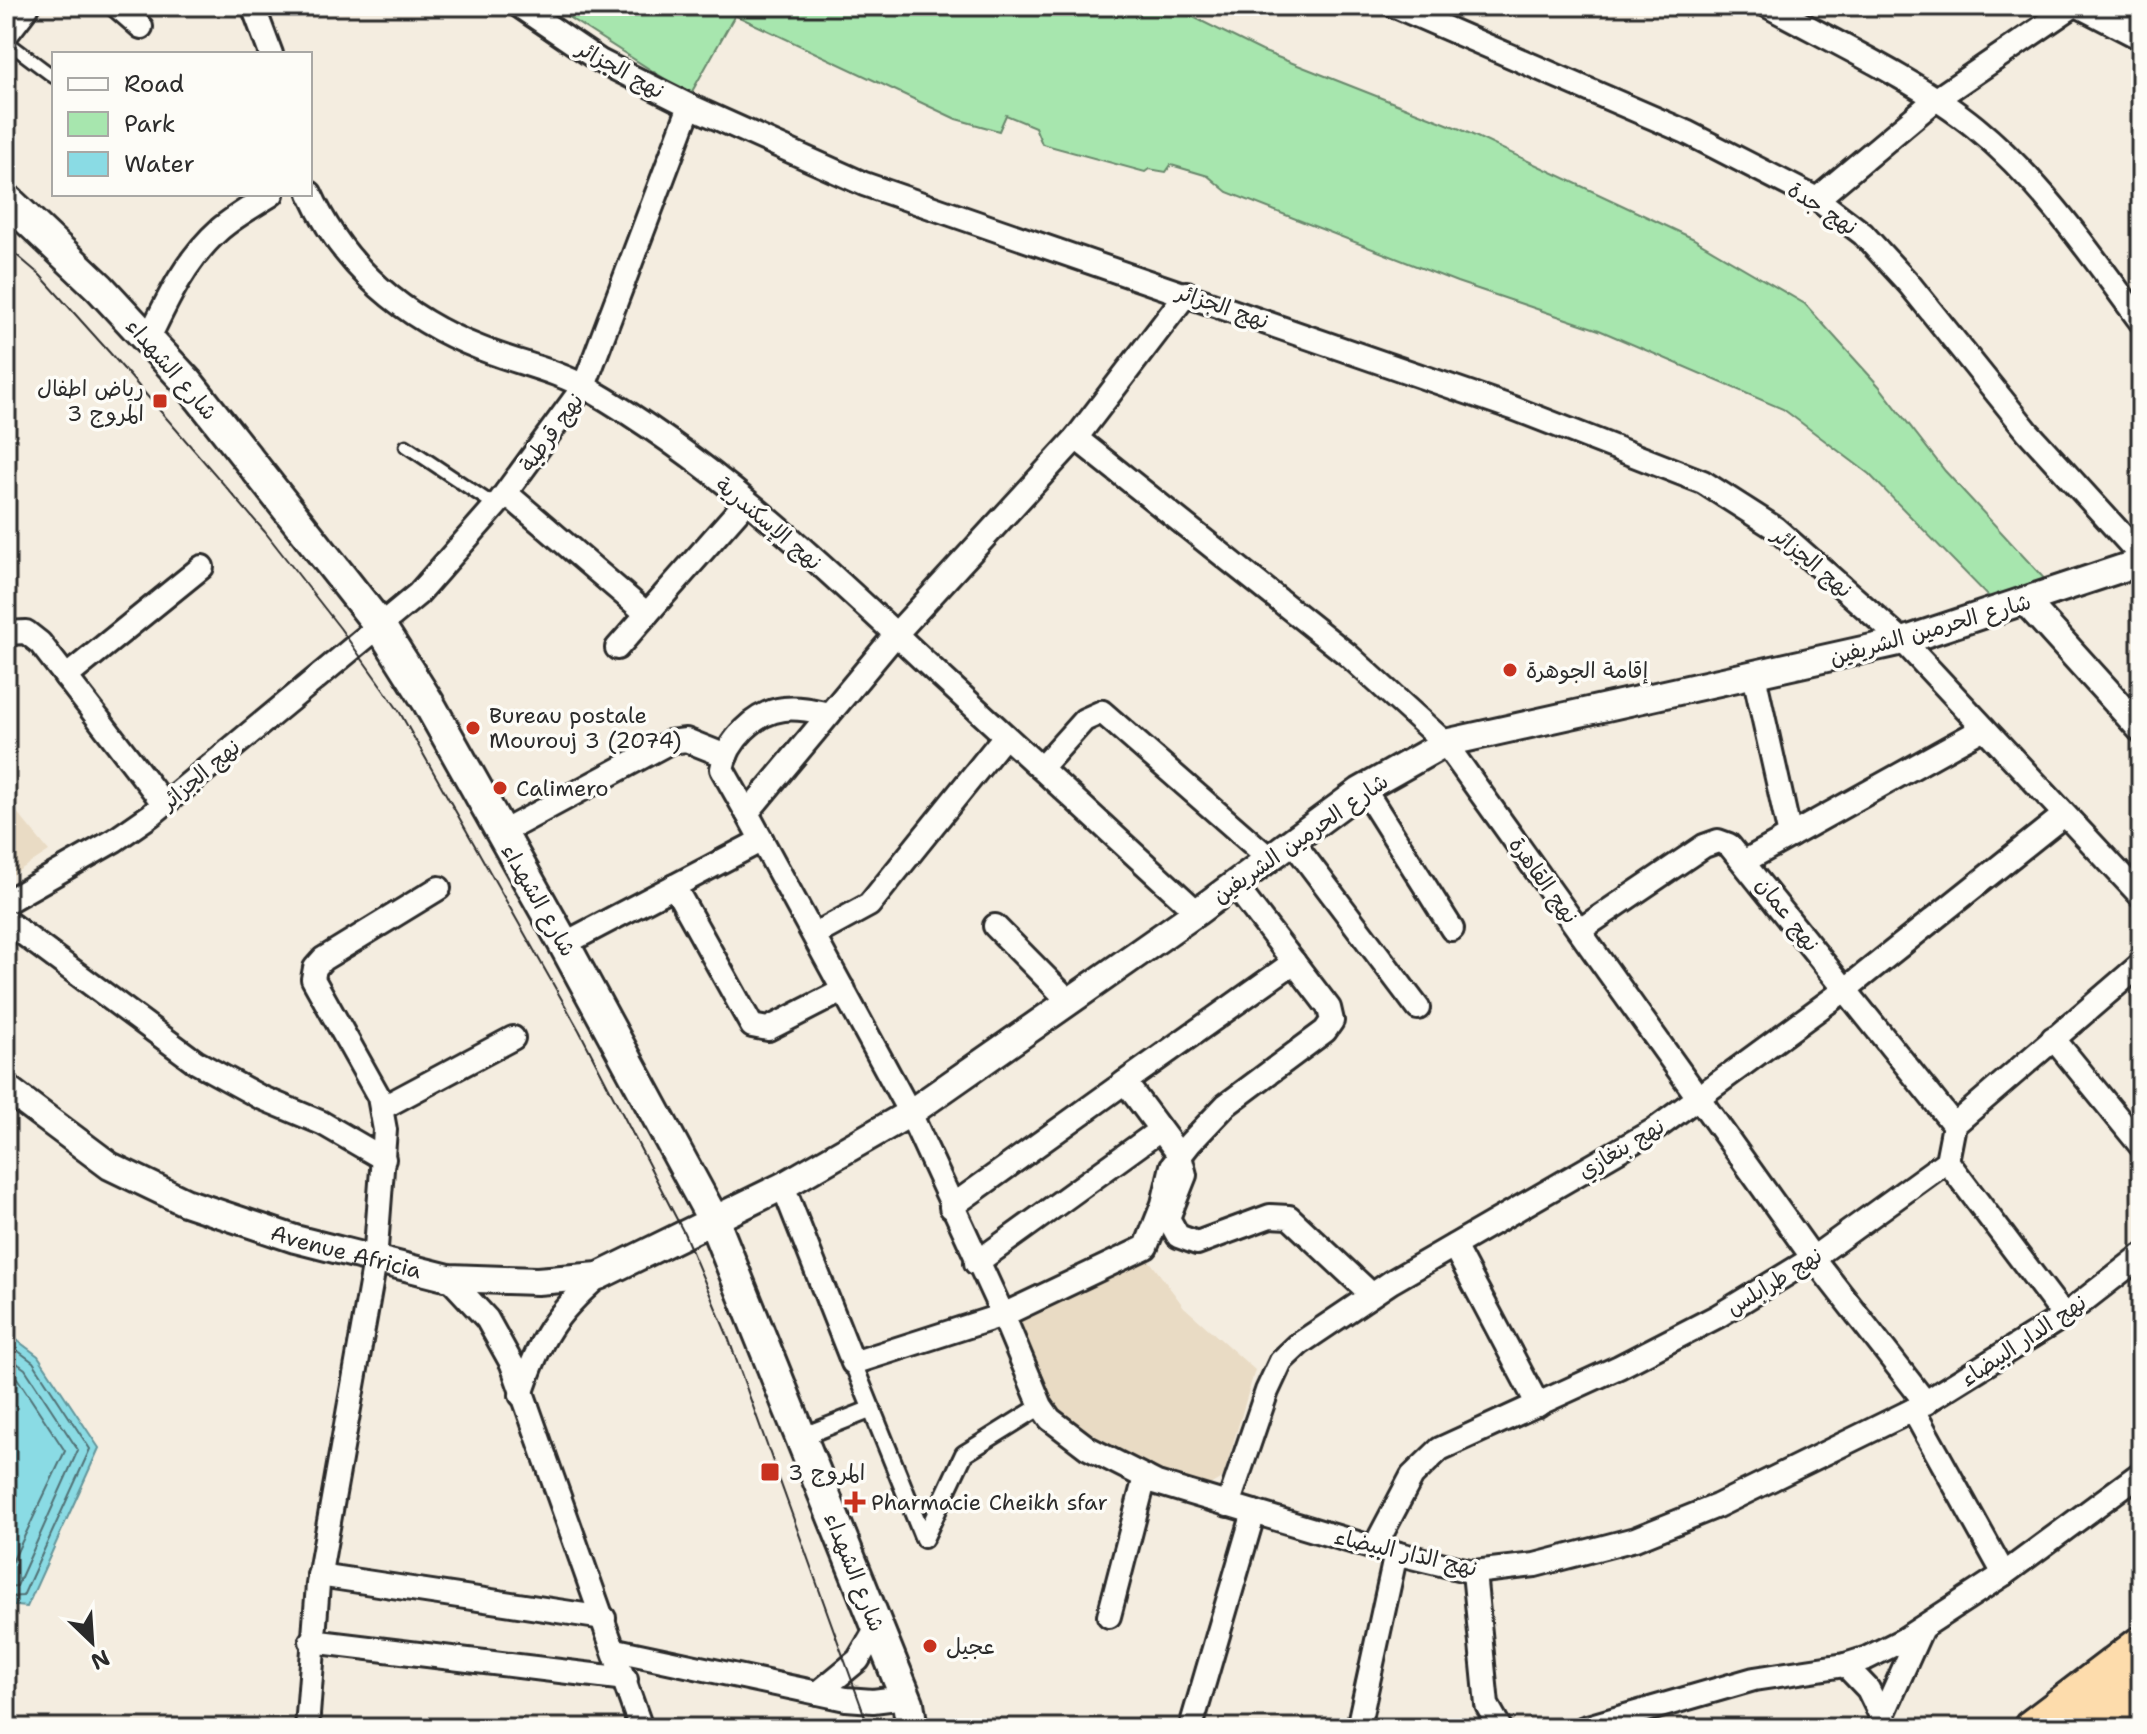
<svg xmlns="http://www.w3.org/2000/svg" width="2147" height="1734" viewBox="0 0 2147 1734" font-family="'Shantell Sans','Playpen Sans Arabic',sans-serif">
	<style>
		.built { fill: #e9dbc4 }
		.green { fill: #a7e6ae; stroke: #69886c; stroke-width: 2 }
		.water { fill: #8adbe4; stroke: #64959a; stroke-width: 2 }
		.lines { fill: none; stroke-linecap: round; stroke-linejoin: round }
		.shore { stroke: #517175; stroke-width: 2 }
		.service-casing { stroke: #2b2b2b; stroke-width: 17 }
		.pedestrian-casing { stroke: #2b2b2b; stroke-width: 22 }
		.minor-casing { stroke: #2b2b2b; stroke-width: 28 }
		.tertiary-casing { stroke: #2b2b2b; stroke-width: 32 }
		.secondary-casing { stroke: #2b2b2b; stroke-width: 36 }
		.trunk-casing { stroke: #2b2b2b; stroke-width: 42 }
		.service { stroke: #fdfcf7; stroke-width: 11 }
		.pedestrian { stroke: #fdfcf7; stroke-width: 16 }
		.minor { stroke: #fdfcf7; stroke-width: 22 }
		.tertiary { stroke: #fdfcf7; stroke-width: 26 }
		.secondary { stroke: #fdfcf7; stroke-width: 30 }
		.trunk { stroke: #fddcac; stroke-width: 36 }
		.tram { stroke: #2b2b2b; stroke-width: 2 }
		.poi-dot { fill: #c8321e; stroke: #fdfcf7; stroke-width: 3 }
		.labels { text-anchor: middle; stroke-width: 7; stroke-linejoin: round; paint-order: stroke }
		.street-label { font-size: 22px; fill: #2b2b2b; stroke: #fdfcf7 }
		.poi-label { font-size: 22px; fill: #2b2b2b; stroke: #fdfcf7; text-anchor: start }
	</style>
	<rect width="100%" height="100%" fill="#f4ede0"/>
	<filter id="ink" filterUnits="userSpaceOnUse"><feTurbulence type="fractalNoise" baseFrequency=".0125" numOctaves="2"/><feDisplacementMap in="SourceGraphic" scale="16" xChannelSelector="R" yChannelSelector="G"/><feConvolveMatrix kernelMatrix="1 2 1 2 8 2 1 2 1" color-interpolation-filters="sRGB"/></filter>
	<g filter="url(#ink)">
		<!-- built -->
		<g class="built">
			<polygon points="6,799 49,851 6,879"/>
			<polygon points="1149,1260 1184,1307 1255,1370 1223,1477 1202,1490 1146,1473 1046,1409 1008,1327"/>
		</g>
		<!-- green -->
		<polygon class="green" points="551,6 1171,6 1262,51 1460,129 1692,238 1805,304 1879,386 1945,471 2050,585 1993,601 1869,474 1783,409 1599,330 1457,282 1227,192 1208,176 1171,165 1166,172 1149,169 1145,172 1042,144 1035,127 1006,115 999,131 956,119 735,15 690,95"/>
		<!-- water -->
		<polygon class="water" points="6,1332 38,1356 99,1448 27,1607 6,1605"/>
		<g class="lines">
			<!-- shore -->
			<g class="shore">
				<polyline points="6,1342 33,1362 90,1449 23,1596 6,1597"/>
				<polyline points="6,1355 25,1369 78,1450 17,1586 6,1587"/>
				<polyline points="6,1370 17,1378 65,1451 6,1575"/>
			</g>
			<!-- service casing -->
			<g class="service-casing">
				<g id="service">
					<polyline points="6,41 54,77"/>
					<polyline points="406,446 496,506"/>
				</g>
			</g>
			<!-- pedestrian casing -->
			<g class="pedestrian-casing">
				<g id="pedestrian">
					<polyline points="853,1363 924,1539 964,1454 1041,1406"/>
					<polyline points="801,1437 872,1409"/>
				</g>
			</g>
			<!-- minor casing -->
			<g class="minor-casing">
				<g id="minor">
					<polyline points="117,6 141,27"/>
					<polyline points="253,6 271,54"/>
					<polyline points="519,6 600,61 690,106 864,184 1513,408 1703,482 1775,528 1903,641 2141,896"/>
					<polyline points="1395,6 1686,132 1817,199 1863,234 1910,285 2028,432 2141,556"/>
					<path d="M1768,6C1832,41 1920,82 1975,127C2042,182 2090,253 2141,322"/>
					<path d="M310,193C343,267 405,319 480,348C514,362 555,370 587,388C716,462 826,569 934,670C1021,751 1109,831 1197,912"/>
					<polyline points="1817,199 1935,100 2073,6"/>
					<polyline points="1187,293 1076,438 896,634 747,813 910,1113 1003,1315 1041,1406 1050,1419 1088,1448 1157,1483 1374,1548 1474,1572 1535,1565 1635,1539 1717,1506 1913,1410 2064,1316 2141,1256"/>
					<path d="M148,340C167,300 186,259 220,229C235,216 255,205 272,194"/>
					<polyline points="1076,438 1348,655 1445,743 1813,1258 1926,1403"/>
					<polyline points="506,493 647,614"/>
					<polyline points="6,633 26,632 40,643 164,804"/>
					<polyline points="617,648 746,502"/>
					<polyline points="1754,675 1790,836"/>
					<polyline points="66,677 202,567"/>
					<polyline points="1041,768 1084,720 1102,712 1269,858"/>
					<polyline points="1364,789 1452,929"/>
					<path d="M747,813L722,769C727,741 755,712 784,709C799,707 815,711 829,714"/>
					<polyline points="501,833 670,742 686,740 726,756"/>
					<polyline points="1292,841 1418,1008"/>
					<polyline points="1745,861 1984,728"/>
					<polyline points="674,886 752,1026 768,1029 844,990"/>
					<polyline points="6,902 115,840 151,815 418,594 499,502 584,386 690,106"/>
					<polyline points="6,921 196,1062 260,1097 322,1123 384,1159"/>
					<polyline points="995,926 1069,1001"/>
					<polyline points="1580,930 1704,846 1718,841 1729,845 1954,1125"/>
					<polyline points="814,935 869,905 1005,736"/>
					<polyline points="564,944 762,840"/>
					<polyline points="2053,1038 2141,1146"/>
					<polyline points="1125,1082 1294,962"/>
					<polyline points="382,1108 513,1038"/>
					<polyline points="1947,1161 2064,1316"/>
					<polyline points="783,1186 853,1363 1003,1315 1146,1247 1163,1204 1172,1166 1190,1143 1226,1105 1325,1031 1332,1021 1329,1008 1234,884"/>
					<polyline points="951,1207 1125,1082 1180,1156 1185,1175 1168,1218 1178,1236 1197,1243 1270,1216 1289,1217 1371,1294"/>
					<polyline points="1454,1246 1538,1405"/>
					<polyline points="976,1263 1160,1130"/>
					<polyline points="449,1278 487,1319 512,1364 641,1728"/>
					<path d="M521,1395C539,1339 555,1314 599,1276"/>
					<polyline points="1913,1410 2004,1574"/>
					<polyline points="1228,1505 1267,1391 1281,1361 1299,1344 1391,1282 1654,1130 1846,989 2064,815"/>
					<polyline points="1374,1548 1412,1476 1440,1449 1619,1367 1718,1316 1813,1258 1947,1161 1954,1125 2141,964"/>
					<polyline points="1474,1572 1487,1705 1500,1728"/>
					<polyline points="319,1575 604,1618"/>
					<polyline points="1109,1616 1145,1477"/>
					<polyline points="311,1641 626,1679"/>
					<polyline points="616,1650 846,1699 873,1701 905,1697"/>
					<polyline points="1845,1665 1868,1689 1883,1720"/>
					<polyline points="818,1693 858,1660 877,1628"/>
					<polyline points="1191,1727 1254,1512"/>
					<polyline points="307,1728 318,1584 375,1261 385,1130 379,1097 313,979 315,968 323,959 439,888"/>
					<polyline points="1358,1728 1396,1553"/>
					<polyline points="1584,1728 1754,1679 1845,1665 1867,1658 1903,1640 2004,1574 2141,1473"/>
					<polyline points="1877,1728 1922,1628"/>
				</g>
			</g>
			<!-- tertiary casing -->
			<g class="tertiary-casing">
				<g id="tertiary">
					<polyline points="2083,6 2141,36"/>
					<polyline points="6,32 26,6"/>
					<polyline points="2026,602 2141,729"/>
					<path id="s1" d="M6,1088L110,1166L185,1202L295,1239L449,1278L537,1281L599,1276L783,1186L910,1113L1197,912L1360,791L1445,743L1903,641L2141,562"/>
				</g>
			</g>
			<!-- secondary casing -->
			<g class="secondary-casing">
				<polyline id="secondary" points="6,199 100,288 189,384 380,626 428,702 564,944 713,1219 908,1703 912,1728"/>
			</g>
			<!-- trunk casing -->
			<g class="trunk-casing">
				<g id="trunk">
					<polyline points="2032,1728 2141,1645"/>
					<polyline points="2088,1728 2141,1688"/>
				</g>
			</g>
			<!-- service -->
			<use href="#service" class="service"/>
			<!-- pedestrian -->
			<use href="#pedestrian" class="pedestrian"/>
			<!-- minor -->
			<use href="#minor" class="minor"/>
			<!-- tertiary -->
			<use href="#tertiary" class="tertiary"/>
			<!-- secondary -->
			<use href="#secondary" class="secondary"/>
			<!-- trunk -->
			<use href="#trunk" class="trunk"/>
			<!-- tram -->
			<polyline class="tram" points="6,246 40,275 110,353 265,532 340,628 399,711 579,1030 684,1233 728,1337 869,1728"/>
		</g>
	</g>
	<!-- markers -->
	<g class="poi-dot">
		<rect x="152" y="393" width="16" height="16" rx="4"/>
		<circle cx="1510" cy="670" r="8"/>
		<circle cx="473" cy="728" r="8"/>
		<circle cx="500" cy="788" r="8"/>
		<rect x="760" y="1462" width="20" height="20" rx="4"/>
		<path d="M851 1490h8v8h8v8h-8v8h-8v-8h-8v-8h8z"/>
		<circle cx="930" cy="1646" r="8"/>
	</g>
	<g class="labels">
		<!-- street labels -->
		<g class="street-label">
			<text transform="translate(621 69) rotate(29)" y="8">نهج الجزائر</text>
			<text transform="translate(1823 208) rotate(33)" y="8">نهج جدة</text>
			<text transform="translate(1223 306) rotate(19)" y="8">نهج الجزائر</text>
			<text transform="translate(172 369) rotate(49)" y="8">شارع الشهداء</text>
			<text transform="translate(551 432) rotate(-54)" y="8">نهج قرطبة</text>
			<text transform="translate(769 523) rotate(40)" y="8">نهج الإسكندرية</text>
			<text transform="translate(1813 562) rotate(40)" y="8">نهج الجزائر</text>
			<text transform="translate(1930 629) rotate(-16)" y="8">شارع الحرمين الشريفين</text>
			<text transform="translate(200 774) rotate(-40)" y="8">نهج الجزائر</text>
			<text transform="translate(1300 838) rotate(-35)" y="8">شارع الحرمين الشريفين</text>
			<text transform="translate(1544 880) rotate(54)" y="8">نهج القاهرة</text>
			<text transform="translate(539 900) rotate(60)" y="8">شارع الشهداء</text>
			<text transform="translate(1788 914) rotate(52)" y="8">نهج عمان</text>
			<text transform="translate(1621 1148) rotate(-31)" y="8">نهج بنغازي</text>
			<text dy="8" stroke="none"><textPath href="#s1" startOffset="382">Avenue Africia</textPath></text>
			<text transform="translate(1774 1281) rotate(-32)" y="8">نهج طرابلس</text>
			<text transform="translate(2023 1340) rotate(-34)" y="8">نهج الدار البيضاء</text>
			<text transform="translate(1406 1552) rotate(13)" y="8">نهج الدار البيضاء</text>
			<text transform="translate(855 1572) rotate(68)" y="8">شارع الشهداء</text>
		</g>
		<!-- poi labels -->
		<g class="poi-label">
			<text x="144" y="396" text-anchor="end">رياض اطفال<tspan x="144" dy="25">المروج 3</tspan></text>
			<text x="1526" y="678">إقامة الجوهرة</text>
			<text x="489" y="723">Bureau postale<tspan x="489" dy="25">Mourouj 3 (2074)</tspan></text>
			<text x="516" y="796">Calimero</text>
			<text x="788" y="1480">المروج 3</text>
			<text x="871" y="1510">Pharmacie Cheikh sfar</text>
			<text x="946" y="1654">عجيل</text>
		</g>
	</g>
	<!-- margin -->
	<rect width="2147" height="1734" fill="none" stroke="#fdfcf7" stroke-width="32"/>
	<rect x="16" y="16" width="2115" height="1702" fill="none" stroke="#2b2b2b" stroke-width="3" filter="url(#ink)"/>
	<!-- legend -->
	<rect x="52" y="52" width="260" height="144" fill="#fdfcf7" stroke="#a9a8a5" stroke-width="2"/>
	<rect x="68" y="78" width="40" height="12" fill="#fdfcf7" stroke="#a9a8a5" stroke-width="2"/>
	<text x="124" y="92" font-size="24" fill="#2b2b2b">Road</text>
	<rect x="68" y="112" width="40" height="24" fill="#a7e6ae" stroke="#a9a8a5" stroke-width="2"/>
	<text x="124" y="132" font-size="24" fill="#2b2b2b">Park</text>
	<rect x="68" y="152" width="40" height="24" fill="#8adbe4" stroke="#a9a8a5" stroke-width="2"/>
	<text x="124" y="172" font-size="24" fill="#2b2b2b">Water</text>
	<!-- north arrow -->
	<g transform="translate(92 1642) rotate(155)" stroke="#fdfcf7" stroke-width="6" paint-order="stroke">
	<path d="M0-6L14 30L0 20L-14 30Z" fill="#2b2b2b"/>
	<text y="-12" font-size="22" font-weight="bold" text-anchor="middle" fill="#2b2b2b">N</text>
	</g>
</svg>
